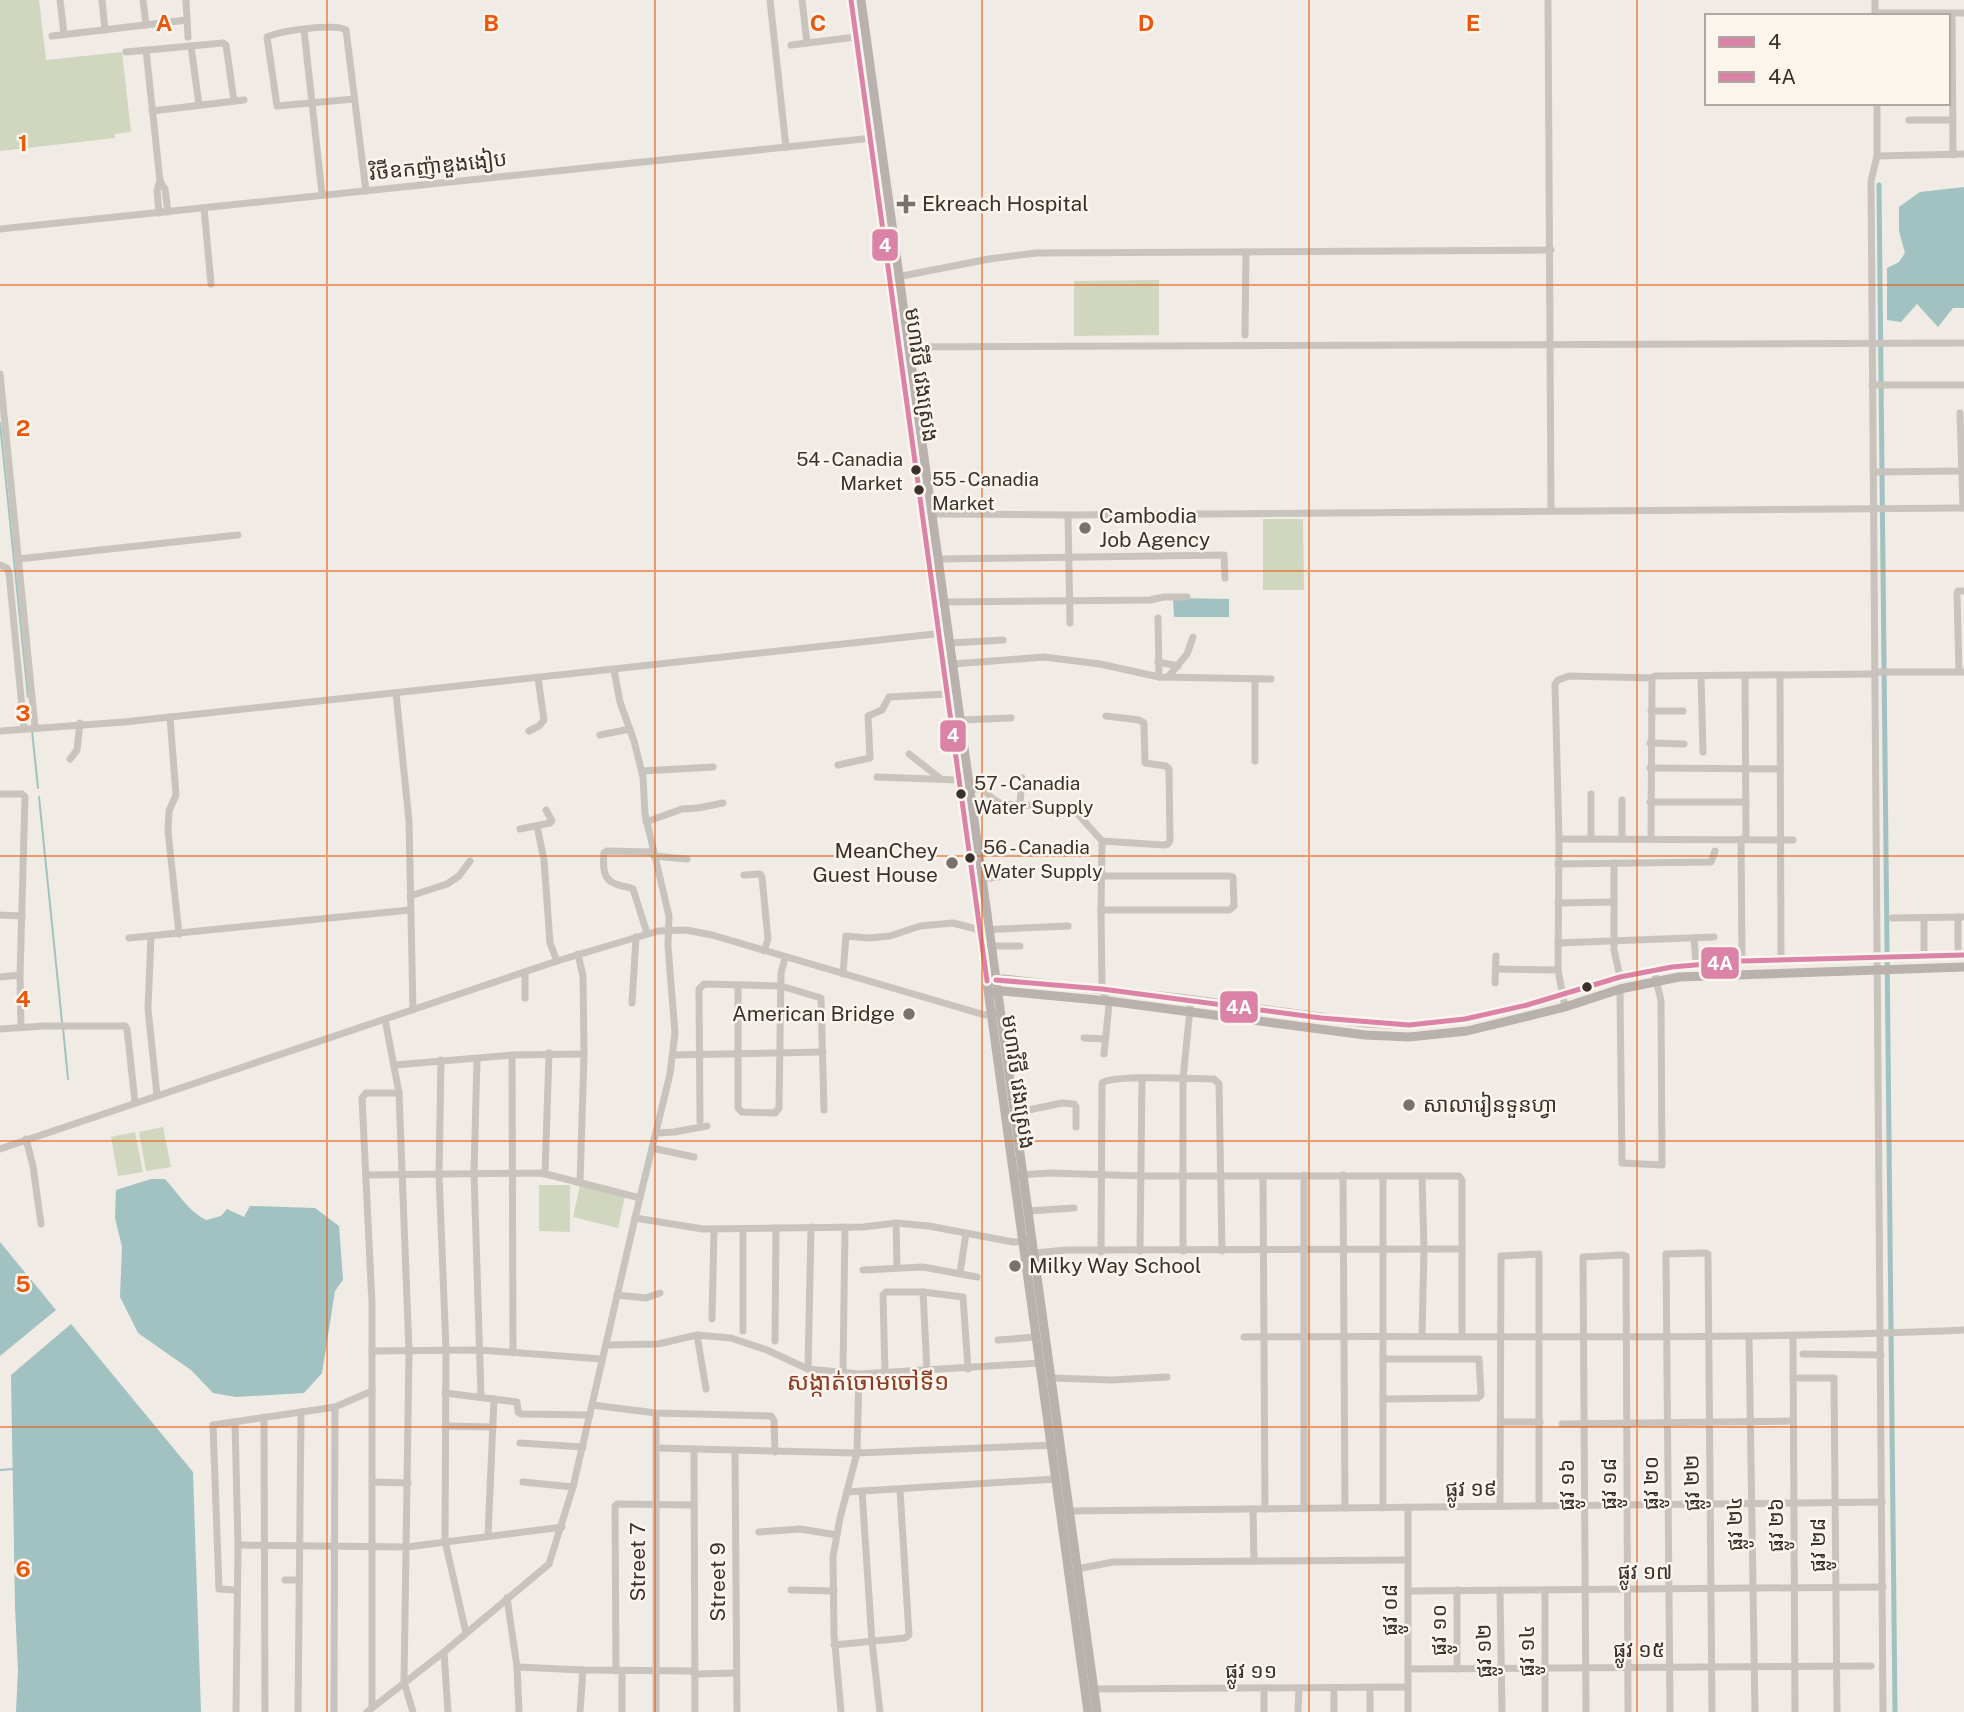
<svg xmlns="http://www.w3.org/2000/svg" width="1964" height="1712" viewBox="0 0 1964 1712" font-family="'Public Sans','Noto Sans Khmer',sans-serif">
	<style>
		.green { fill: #d1d6bf }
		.water { fill: #a1c2c1 }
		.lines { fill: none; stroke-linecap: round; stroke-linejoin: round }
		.stream { stroke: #a1c2c1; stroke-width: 2 }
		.canal { stroke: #a1c2c1; stroke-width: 5 }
		.minor { stroke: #c9c3be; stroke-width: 7 }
		.major { stroke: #b8b1ad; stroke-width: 9 }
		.bus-1-casing { stroke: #fbf5ee; stroke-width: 10 }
		.bus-2-casing { stroke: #fbf5ee; stroke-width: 10 }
		.bus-1 { stroke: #db83a7; stroke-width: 5 }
		.bus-2 { stroke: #db83a7; stroke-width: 5 }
		.grid { fill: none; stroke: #e8590c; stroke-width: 2; stroke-opacity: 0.55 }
		.poi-dot { fill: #7a716c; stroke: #fbf5ee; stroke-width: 2.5 }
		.bus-dot { fill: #3b302b; stroke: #fbf5ee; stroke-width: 2.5 }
		.labels { text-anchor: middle; stroke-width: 5; stroke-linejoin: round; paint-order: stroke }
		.bus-label { font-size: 19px; fill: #3b302b; stroke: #fbf5ee; text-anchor: start }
		.street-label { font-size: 21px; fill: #3b302b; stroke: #fbf5ee }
		.poi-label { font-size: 21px; fill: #3b302b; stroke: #fbf5ee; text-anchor: start }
		.quarter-label { font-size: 24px; fill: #8c3b22; stroke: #fbf5ee }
		.grid-label { font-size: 23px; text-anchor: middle; font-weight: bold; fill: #e8590c; stroke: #fbf5ee; stroke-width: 5; stroke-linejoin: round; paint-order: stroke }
		.line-badge { stroke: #fbf5ee; stroke-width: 2.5 }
		.badge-label { font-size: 19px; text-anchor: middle; font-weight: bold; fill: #fff }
	</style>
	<rect width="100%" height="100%" fill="#f0ebe5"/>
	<!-- green -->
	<g class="green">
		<polygon points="0,0 39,0 46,60 122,52 131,132 115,134 115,138 0,151"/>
		<polygon points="1159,280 1159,335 1074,336 1074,281"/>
		<polygon points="1263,519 1303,519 1304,590 1263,590"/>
		<polygon points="163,1127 171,1167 146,1171 139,1132"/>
		<polygon points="135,1132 143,1172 118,1176 111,1137"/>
		<polygon points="539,1185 570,1185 570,1232 539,1231"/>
		<polygon points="580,1186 625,1196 618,1228 573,1217"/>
	</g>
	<!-- water -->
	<g class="water">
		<polygon points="1964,187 1964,308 1953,308 1938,327 1917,304 1901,322 1887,320 1887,268 1899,262 1905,253 1899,231 1899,207 1920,192"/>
		<polygon points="1173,598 1229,599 1229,617 1174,617"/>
		<path d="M151,1179H165C179,1194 188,1211 206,1220L221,1216L227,1209L244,1217L250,1206L315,1208L339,1226L343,1280L335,1291L322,1373L304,1393L236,1397L213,1393L191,1370L138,1333L120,1297L122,1247L115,1218L116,1190Z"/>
		<polygon points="0,1242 56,1310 0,1356"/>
		<polygon points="71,1324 193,1472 201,1712 16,1712 18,1671 15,1606 11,1375"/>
	</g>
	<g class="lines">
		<!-- stream -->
		<g class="stream">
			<polyline points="0,423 28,697"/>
			<polyline points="32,730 38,788"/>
			<polyline points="39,797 62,1022"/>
			<polyline points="63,1028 68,1079"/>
			<polyline points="0,1470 13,1469"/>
		</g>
		<!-- canal -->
		<polyline class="canal" points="1879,185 1895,1712"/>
		<!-- minor -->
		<g class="minor">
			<polyline points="60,0 64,34"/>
			<polyline points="102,0 105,30"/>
			<polyline points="143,0 146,25"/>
			<polyline points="186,0 188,37"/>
			<polyline points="770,0 786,147"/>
			<polyline points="802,0 807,43"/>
			<polyline points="1548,0 1551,511"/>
			<polyline points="1875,0 1875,16"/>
			<polyline points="1875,13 1964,13"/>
			<polyline points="1952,13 1953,155"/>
			<polyline points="304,30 322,194"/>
			<polyline points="52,36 187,20"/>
			<polyline points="791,45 856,37"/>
			<polyline points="191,46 199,105"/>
			<polyline points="146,50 160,181 165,189 168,212"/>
			<polyline points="126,52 223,43 226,45 234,101"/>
			<path d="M354,99L277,106L267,37C279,31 335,23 346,30L366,191"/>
			<polyline points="1877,103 1877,156 1871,181 1883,1712"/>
			<polyline points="152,111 244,100"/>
			<polyline points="1909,120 1953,120"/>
			<polyline points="1877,156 1964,154"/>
			<polyline points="204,208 211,284"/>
			<polyline points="159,213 157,190 160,181"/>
			<polyline points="0,229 873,138"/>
			<polyline points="897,277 989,259 1036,253 1551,250"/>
			<polyline points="1245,335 1246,252"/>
			<polyline points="899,347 1964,343"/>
			<polyline points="0,374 35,727"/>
			<polyline points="1872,385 1964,385"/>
			<polyline points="1960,413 1963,508"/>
			<polyline points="1873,472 1962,471"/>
			<polyline points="930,512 939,514 1068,515 1964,508"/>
			<polyline points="1068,515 1070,623"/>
			<polyline points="18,559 238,535"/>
			<polyline points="938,559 1224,555 1225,578"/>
			<polyline points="0,565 7,568 9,573 24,728"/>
			<polyline points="944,602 1150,600 1164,597 1187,597"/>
			<polyline points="1158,618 1159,677"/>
			<polyline points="950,643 1003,640"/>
			<polyline points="1158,662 1178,666"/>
			<polyline points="953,664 1044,657 1100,664 1159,677 1271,679"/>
			<polyline points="1875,672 1964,672"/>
			<polyline points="1959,672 1957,594 1958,591 1964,591"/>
			<polyline points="1780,675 1781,961"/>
			<polyline points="1701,676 1703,752"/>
			<polyline points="1745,676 1746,839"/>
			<polyline points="1168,677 1187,654 1193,637"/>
			<polyline points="1255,679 1255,761"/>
			<polyline points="396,693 409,821 413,1010"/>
			<polyline points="1651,711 1683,711"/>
			<polyline points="170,717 176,795 169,811 168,831 179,934"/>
			<polyline points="960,720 1011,718"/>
			<polyline points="0,731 124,722 273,706 944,633"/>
			<polyline points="529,731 539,726 544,720 538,678"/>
			<polyline points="600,735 630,729"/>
			<polyline points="1650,743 1684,744"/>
			<polyline points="909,754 941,779"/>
			<polyline points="70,759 77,750 80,723"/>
			<polyline points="838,765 870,758 868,716 882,710 889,697 947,694"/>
			<polyline points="1650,768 1780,769"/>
			<polyline points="642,771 713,767"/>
			<polyline points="877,777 959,780"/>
			<polyline points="970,789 983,789 993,799 1002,804 1057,807 1076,812 1102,841 1164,845 1168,844 1170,840 1169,769 1166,766 1145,763 1144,723 1139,720 1106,716"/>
			<polyline points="0,794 22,794 25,797 20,975 21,1027"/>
			<polyline points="1591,794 1591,839"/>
			<polyline points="1622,800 1622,839"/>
			<polyline points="1650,802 1746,802"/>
			<polyline points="1020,804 1022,778"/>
			<polyline points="646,822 682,809 698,808 723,803"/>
			<polyline points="537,826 544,860 550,943 557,961"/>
			<polyline points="520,829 550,823 552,821 546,810"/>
			<polyline points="1559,839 1793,840"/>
			<polyline points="1651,839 1652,678 1655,676 1875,674"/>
			<polyline points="1741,839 1742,961"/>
			<polyline points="654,856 687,859"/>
			<polyline points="1614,863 1614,950 1620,977"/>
			<polyline points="1558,864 1711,862 1715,851"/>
			<polyline points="744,875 760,874 762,877 768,939 764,951"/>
			<polyline points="1102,876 1230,876 1233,877 1234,906 1229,910 1101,910 1102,989 1109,1005 1104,1054"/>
			<polyline points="982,879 1012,875"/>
			<polyline points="410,896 447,884 459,876 470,861"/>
			<polyline points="1558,903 1614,902"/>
			<polyline points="1101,910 1102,841"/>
			<polyline points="0,915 22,916"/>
			<polyline points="1958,917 1958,955"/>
			<polyline points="1892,918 1964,917"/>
			<polyline points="1924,918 1924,956"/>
			<path d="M647,933L633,889C627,886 622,887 616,884C602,880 603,864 604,853L607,851L653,852"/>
			<polyline points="151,936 148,1009 157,1095"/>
			<polyline points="129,938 410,910"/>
			<polyline points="1694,938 1696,964"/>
			<polyline points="1558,943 1714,937"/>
			<polyline points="986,946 1020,946"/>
			<polyline points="578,954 583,976 584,1054 580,1183"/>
			<polyline points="1496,969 1558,970"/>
			<polyline points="525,972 525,998"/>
			<polyline points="843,974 846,936 869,938 890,936 920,926 953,923 980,930 1068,926"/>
			<polyline points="0,977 20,975"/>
			<polyline points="1495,983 1496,956"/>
			<polyline points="738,985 738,1108 742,1112 775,1113 779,1108 781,973 785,958"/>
			<polyline points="1620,989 1622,1163 1662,1165 1661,1001 1654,970"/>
			<polyline points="632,1003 636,937"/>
			<polyline points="1565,1007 1558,970 1559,839 1555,684 1558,680 1569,676 1652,678"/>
			<polyline points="385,1019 399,1093 409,1351 404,1682 413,1712"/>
			<polyline points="0,1029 44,1026 125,1026 127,1029 135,1102"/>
			<polyline points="1084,1038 1105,1039"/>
			<polyline points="512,1055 513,1353"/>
			<polyline points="673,1055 823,1052"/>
			<polyline points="477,1059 474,1173 481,1396"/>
			<polyline points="441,1060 439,1174 446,1350 445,1541 466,1633"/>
			<polyline points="395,1065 512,1055 584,1054"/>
			<polyline points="1014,1113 1062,1103 1074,1104 1076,1107 1076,1127"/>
			<polyline points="700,1121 699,989 704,984 781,986 821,998 824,1110"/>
			<polyline points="657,1133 674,1132 707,1126"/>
			<polyline points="26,1139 33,1166 41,1224"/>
			<polyline points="652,1148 694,1157"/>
			<polyline points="0,1149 557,961 658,931 686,930 712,935 985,1015 997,1013"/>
			<polyline points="545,1174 549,1053"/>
			<polyline points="367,1175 542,1173 640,1198"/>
			<polyline points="1018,1175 1050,1173 1142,1176 1459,1176 1462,1180 1462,1335"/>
			<polyline points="1304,1175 1304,1509"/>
			<polyline points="1343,1175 1345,1508"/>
			<polyline points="1263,1176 1265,1509"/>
			<polyline points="1383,1176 1383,1508"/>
			<polyline points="1028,1211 1074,1208"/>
			<polyline points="635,1218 703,1229 863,1227 896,1223 929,1226 1013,1242 1032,1241"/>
			<polyline points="896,1223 897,1267"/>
			<polyline points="1140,1251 1142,1078"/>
			<polyline points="1183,1251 1183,1079 1191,999"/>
			<path d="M1101,1252L1102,1083C1111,1074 1196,1079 1214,1079L1219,1084L1222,1251"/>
			<polyline points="1024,1254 1067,1250 1462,1249"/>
			<polyline points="863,1270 923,1267 977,1277"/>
			<polyline points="960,1273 966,1233"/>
			<polyline points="923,1292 927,1371"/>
			<polyline points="617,1295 646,1298 660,1293"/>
			<polyline points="712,1319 714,1229"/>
			<polyline points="743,1331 743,1229"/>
			<polyline points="697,1335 706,1389"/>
			<polyline points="1422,1335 1424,1249 1422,1176"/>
			<polyline points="1749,1336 1755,1712"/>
			<path d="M1244,1337C1484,1335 1724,1341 1964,1330"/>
			<polyline points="1793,1337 1795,1712"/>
			<polyline points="998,1340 1036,1337"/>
			<polyline points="775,1341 776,1228"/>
			<polyline points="606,1345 658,1344 697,1335 731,1338 767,1350 808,1369 859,1374 1040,1363"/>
			<polyline points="372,1351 480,1350 602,1359"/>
			<polyline points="1803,1354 1881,1355"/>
			<polyline points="808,1369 811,1227"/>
			<polyline points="843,1372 845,1227"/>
			<polyline points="885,1373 883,1295 886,1292 923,1292 963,1297 968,1369"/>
			<polyline points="1051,1378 1112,1380 1167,1377"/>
			<polyline points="1793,1378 1834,1378 1837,1712"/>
			<polyline points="445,1393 517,1402 518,1412 521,1414 590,1415"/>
			<polyline points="1383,1399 1478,1398 1481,1395 1479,1359 1383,1359"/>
			<polyline points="592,1405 656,1413 771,1416 774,1420 775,1452"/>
			<polyline points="656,1413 656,1712"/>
			<polyline points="264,1417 265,1712"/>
			<polyline points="235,1422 238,1545 236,1712"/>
			<polyline points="1501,1422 1540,1422"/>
			<polyline points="1562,1424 1793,1421"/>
			<polyline points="445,1426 493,1427"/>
			<polyline points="520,1443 583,1447"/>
			<polyline points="656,1448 857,1453 1056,1445"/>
			<polyline points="694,1450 695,1712"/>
			<polyline points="735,1452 737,1712"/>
			<polyline points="373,1482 408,1483"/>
			<polyline points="523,1482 573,1487"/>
			<polyline points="862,1491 872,1642 880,1712"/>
			<polyline points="847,1492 1056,1479"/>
			<polyline points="1500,1506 1501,1256 1539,1254 1539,1506"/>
			<polyline points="1253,1509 1254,1561"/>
			<polyline points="1067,1511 1882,1502"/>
			<polyline points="759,1532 800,1529 837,1535"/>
			<polyline points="488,1535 494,1399"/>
			<polyline points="238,1545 407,1547 562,1527"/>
			<polyline points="1077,1569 1113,1562 1408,1560"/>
			<polyline points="285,1580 298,1580"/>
			<polyline points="236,1590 219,1589 213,1425 335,1407 372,1391"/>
			<polyline points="791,1590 834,1591"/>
			<polyline points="1457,1590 1457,1669"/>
			<polyline points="1500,1590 1502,1712"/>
			<polyline points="1408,1591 1883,1587"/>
			<polyline points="507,1598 517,1667 519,1712"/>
			<polyline points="834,1645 905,1638 909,1635 900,1490"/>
			<polyline points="444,1652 448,1712"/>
			<polyline points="517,1667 583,1670 695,1671"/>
			<polyline points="1408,1669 1871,1666"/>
			<polyline points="616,1671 615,1506 617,1504 694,1505"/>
			<polyline points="695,1674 736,1673"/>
			<polyline points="1264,1688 1264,1712"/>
			<polyline points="1094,1689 1408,1687"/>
			<polyline points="372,1708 372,1304 362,1098 366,1093 399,1093"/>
			<polyline points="298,1712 301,1412"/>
			<polyline points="334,1712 335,1407"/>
			<polyline points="367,1712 444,1652 549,1564 573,1487 635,1218 670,1074 675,1033 668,946 669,916 645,814 643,777 634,741 620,702 614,670"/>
			<polyline points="580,1712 583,1670"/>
			<polyline points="622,1712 622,1671"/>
			<polyline points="841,1712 834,1634 833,1557 840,1518 857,1453 859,1374"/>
			<polyline points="1298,1712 1299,1688"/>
			<polyline points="1334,1712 1334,1688"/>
			<polyline points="1370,1712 1370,1688"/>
			<polyline points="1408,1712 1408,1507"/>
			<polyline points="1545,1712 1545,1590"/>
			<polyline points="1586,1712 1583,1257 1622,1255 1626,1256 1626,1259 1628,1712"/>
			<polyline points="1670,1712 1666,1254 1704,1253 1708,1254 1712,1712"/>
		</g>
		<!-- major -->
		<g class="major">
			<polyline points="851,0 1088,1712"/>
			<polyline points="861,0 1097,1712"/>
			<polyline points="992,981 1003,979 1179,998 1366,1023 1409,1025 1465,1019 1527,1005 1620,977 1672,967 1742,961 1964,955"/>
			<polyline points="994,992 1003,991 1108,1001 1365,1035 1409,1037 1467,1031 1565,1007 1620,989 1679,977 1964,967"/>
		</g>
		<!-- bus-1 casing -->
		<g class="bus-1-casing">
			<polyline id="bus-1" points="851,0 987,981"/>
		</g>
		<!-- bus-2 casing -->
		<g class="bus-2-casing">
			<polyline id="bus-2" points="996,980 1102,989 1321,1018 1409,1025 1465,1019 1527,1005 1620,977 1672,967 1742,961 1964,955"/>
		</g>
		<!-- bus-1 -->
		<use href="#bus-1" class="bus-1"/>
		<!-- bus-2 -->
		<use href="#bus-2" class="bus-2"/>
	</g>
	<!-- grid -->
	<path class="grid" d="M327,0V1712M655,0V1712M982,0V1712M1309,0V1712M1637,0V1712M0,285H1964M0,571H1964M0,856H1964M0,1141H1964M0,1427H1964"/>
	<!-- markers -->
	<g class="poi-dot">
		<path d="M902.5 193.5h7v7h7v7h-7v7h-7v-7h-7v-7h7z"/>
		<circle cx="1085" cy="528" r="7"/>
		<circle cx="952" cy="863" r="7"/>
		<circle cx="909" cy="1014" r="7"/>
		<circle cx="1409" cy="1105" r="7"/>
		<circle cx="1015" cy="1266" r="7"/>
	</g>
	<g class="bus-dot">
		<circle cx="916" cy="470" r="6"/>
		<circle cx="919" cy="490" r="6"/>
		<circle cx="961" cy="794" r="6"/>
		<circle cx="970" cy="858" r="6"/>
		<circle cx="1587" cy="987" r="6"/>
	</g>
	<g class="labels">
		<!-- bus labels -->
		<g class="bus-label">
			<text x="903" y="466" text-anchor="end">54 - Canadia<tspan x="903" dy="24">Market</tspan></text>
			<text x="932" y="486">55 - Canadia<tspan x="932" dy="24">Market</tspan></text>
			<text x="974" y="790">57 - Canadia<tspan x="974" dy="24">Water Supply</tspan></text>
			<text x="983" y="854">56 - Canadia<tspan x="983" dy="24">Water Supply</tspan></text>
		</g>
		<!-- street labels -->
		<g class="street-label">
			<text transform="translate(438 166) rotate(-6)" y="7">វិថីឧកញ៉ាឌួងងៀប</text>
			<text transform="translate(921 375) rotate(82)" y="7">មហាវិថី វេងស្រេង</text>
			<text transform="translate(1018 1082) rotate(82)" y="7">មហាវិថី វេងស្រេង</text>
			<text transform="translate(1651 1483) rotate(-90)" y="7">ផ្លូវ ២០</text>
			<text transform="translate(1692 1483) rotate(-91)" y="7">ផ្លូវ ២២</text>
			<text transform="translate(1609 1484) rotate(-90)" y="7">ផ្លូវ ១៨</text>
			<text transform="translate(1567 1485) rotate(-90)" y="7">ផ្លូវ ១៦</text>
			<text transform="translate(1471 1489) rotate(-1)" y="7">ផ្លូវ ១៩</text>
			<text transform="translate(1735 1524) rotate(-91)" y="7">ផ្លូវ ២៤</text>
			<text transform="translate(1776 1525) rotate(-90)" y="7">ផ្លូវ ២៦</text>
			<text transform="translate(1818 1545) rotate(-90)" y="7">ផ្លូវ ២៨</text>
			<text transform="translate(638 1562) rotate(-90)" y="7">Street 7</text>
			<text x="1645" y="1579">ផ្លូវ ១៧</text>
			<text transform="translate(718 1582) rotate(-90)" y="7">Street 9</text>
			<text transform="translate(1390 1610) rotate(-90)" y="7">ផ្លូវ ០៨</text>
			<text transform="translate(1439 1630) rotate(-90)" y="7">ផ្លូវ ១០</text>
			<text x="1639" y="1657">ផ្លូវ ១៥</text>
			<text transform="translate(1484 1651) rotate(-91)" y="7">ផ្លូវ ១២</text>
			<text transform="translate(1527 1651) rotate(-90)" y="7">ផ្លូវ ១៤</text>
			<text x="1251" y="1678">ផ្លូវ ១១</text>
		</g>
		<!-- poi labels -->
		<g class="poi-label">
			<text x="922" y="211">Ekreach Hospital</text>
			<text x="1099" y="523">Cambodia<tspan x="1099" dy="24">Job Agency</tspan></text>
			<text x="938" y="858" text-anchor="end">MeanChey<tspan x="938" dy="24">Guest House</tspan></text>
			<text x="895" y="1021" text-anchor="end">American Bridge</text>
			<text x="1423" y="1112">សាលារៀនទួនហ្វា</text>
			<text x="1029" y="1273">Milky Way School</text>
		</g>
		<!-- quarter labels -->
		<g class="quarter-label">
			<text x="868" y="1390">សង្កាត់ចោមចៅទី១</text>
		</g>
	</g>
	<g class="grid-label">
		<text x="164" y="31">A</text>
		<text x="491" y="31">B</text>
		<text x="818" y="31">C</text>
		<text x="1146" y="31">D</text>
		<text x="1473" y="31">E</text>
		<text x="23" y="151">1</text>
		<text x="23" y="436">2</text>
		<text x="23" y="721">3</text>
		<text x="23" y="1007">4</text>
		<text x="23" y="1292">5</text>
		<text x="23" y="1577">6</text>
	</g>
	<g class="line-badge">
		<rect x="871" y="228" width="28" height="34" rx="7" fill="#db83a7"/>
		<rect x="939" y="719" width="28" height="34" rx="7" fill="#db83a7"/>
		<rect x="1700" y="946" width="40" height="34" rx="7" fill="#db83a7"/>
		<rect x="1219" y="990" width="40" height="34" rx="7" fill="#db83a7"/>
	</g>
	<g class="badge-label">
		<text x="885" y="252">4</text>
		<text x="953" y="742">4</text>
		<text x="1720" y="970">4A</text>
		<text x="1239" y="1014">4A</text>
	</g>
	<!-- legend -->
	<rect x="1705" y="14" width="245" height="91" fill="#fbf5ee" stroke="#aea6a0" stroke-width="2"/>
	<rect x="1719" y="37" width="35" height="10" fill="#db83a7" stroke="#aea6a0" stroke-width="2"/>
	<text x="1768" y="49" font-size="21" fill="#3b302b">4</text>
	<rect x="1719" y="72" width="35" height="10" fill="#db83a7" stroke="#aea6a0" stroke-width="2"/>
	<text x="1768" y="84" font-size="21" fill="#3b302b">4A</text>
</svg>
